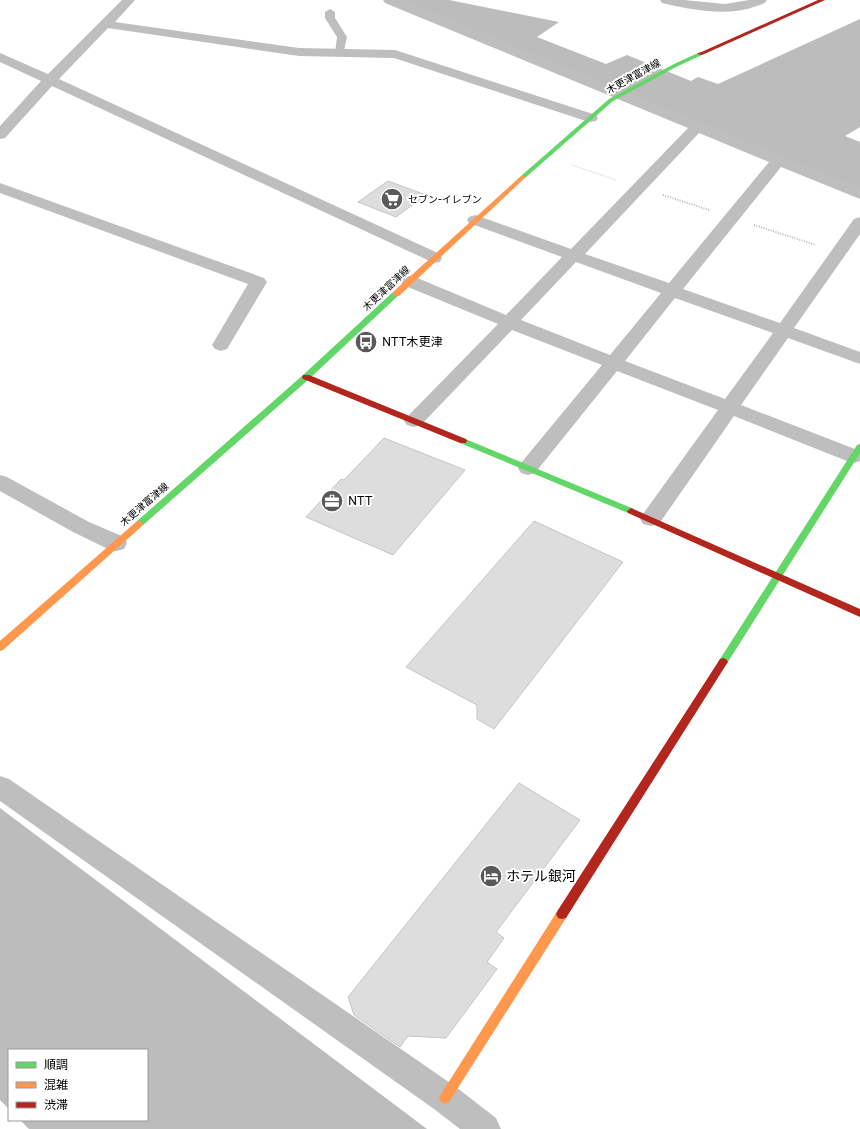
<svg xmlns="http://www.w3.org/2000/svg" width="860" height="1129" viewBox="0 0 860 1129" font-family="'Golos Text','Noto Sans JP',sans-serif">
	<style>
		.water { fill: #bcbcbc }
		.building { fill: #ddd; stroke: #c5c5c5 }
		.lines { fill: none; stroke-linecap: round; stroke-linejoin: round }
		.path-far1 { stroke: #b8b8b8; stroke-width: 1.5; stroke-dasharray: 0.5 1.5; stroke-linecap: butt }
		.path { stroke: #b8b8b8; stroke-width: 2; stroke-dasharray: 1 1.5; stroke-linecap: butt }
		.lane { fill: #bebebe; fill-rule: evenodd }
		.street { fill: #bebebe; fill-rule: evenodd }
		.fast { fill: #63d668; fill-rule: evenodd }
		.slow { fill: #ff974d; fill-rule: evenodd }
		.jam { fill: #b3261e; fill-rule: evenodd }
		.labels { text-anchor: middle; stroke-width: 4; stroke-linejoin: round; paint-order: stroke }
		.far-street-label { font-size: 10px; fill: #000; stroke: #fff }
		.far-poi-label { font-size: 10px; fill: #000; stroke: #fff; text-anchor: start }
		.poi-label { font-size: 12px; fill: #000; stroke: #fff; text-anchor: start }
		.near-poi-label { font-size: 14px; fill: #000; stroke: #fff; text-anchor: start }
	</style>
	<rect width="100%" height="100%" fill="#fff"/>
	<!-- water -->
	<g class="water">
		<polygon points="399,0 449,0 559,22 537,37 606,64 627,55 691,81 698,77 718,84 860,19 860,127 845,136 860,142 860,189"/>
		<polygon points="0,808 427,1129 29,1129 20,1120 147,1120 147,1050 9,1050 9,1109 0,1100"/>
	</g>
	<!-- building -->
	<g class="building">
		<polygon points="388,181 426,195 396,217 358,202"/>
		<polygon points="384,438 465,470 393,555 306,517 341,479 344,480"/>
		<polygon points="534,521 623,562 494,729 477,719 477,705 406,667"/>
		<polygon points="519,783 580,820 496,932 504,938 487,962 497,969 446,1038 408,1036 400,1047 354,1015 348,997"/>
	</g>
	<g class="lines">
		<!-- path-far1 -->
		<polyline class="path-far1" points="572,165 616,180"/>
		<!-- path -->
		<g class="path">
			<polyline points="663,195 709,210"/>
			<polyline points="754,225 816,245"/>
		</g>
		<!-- lane -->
		<polygon class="lane" points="330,9 335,12 335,18 347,37 343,55 337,55 335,53 337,37 325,18 325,12"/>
		<!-- street -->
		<g class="street">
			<polygon points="122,0 135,0 115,22 299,48 395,50 596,115 598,118 596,121 591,122 586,121 394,58 299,56 108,28 59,79 440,254 442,258 440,262 434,263 52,86 5,138 0,139 0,126 41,81 0,62 0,53 48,74"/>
			<path d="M383,0H400L860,188V199L781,167L683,289L780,323L854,219L860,217V234L794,328L860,352V364L788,338L741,405L860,451V461L854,463L847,461L734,416L659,524L651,526L643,524L640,519L643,514L718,410L617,371L535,473L528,475L521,473L518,468L521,463L602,365L512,330L421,425L414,427L407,425L404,421L407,417L498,324L403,285L400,281L403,277L409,276L415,277L506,315L562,257L469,223L467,220L469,217L475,215L481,217L571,249L688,128L385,3ZM699,133L769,162L669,283L585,254ZM576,262L661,293L610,355L521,320ZM675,298L773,333L725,399L625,361Z"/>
			<path d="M660,0H684L725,4L749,0H767C765,4 761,4 757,6C726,17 693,10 662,3Z"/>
			<polygon points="0,183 264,278 267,282 227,349 221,351 215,349 212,345 248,284 0,193"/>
			<polygon points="0,475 7,477 89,522 124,537 127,543 124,549 116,551 108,549 73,532 0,491"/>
			<polygon points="0,776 9,779 456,1087 496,1118 501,1129 460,1129 434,1109 0,801"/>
		</g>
		<!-- fast -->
		<g class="fast">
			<polygon points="700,52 702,53 702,55 678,66 613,101 525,178 521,178 521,176 609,99 674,64"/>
			<polygon points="393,292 399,292 400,294 309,379 142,526 136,526 135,524 136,522 303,375"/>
			<polygon points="463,438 634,509 635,511 634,513 628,513 460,443 459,441"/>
			<polygon points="860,444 860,453 726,665 720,665 718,662 720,659 857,445"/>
		</g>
		<!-- slow -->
		<g class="slow">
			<polygon points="521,176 526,177 399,296 393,296 393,292"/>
			<polygon points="139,521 142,522 143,524 142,526 3,650 0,651 0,641 136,522"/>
			<polygon points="562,909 566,910 568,914 566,918 449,1102 445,1104 441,1102 439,1098 441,1094 558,910"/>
		</g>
		<!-- jam -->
		<g class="jam">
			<polygon points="818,0 825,0 702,55 697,54"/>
			<polygon points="303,375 309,375 466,439 467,441 466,443 460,443 303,379 302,377"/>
			<polygon points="631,508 860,609 860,617 628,513 627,511"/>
			<polygon points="723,658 726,659 728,662 726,665 566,918 562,919 558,918 556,914 558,910 720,659"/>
		</g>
	</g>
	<!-- icons -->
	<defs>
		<g id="supermarket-disc" transform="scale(1.15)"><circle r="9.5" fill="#595959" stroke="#fff"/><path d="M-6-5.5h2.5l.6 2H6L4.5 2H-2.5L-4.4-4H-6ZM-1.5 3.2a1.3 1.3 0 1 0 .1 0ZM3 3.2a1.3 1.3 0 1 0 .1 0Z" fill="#fff"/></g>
		<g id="bus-disc" transform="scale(1.15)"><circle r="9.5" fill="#595959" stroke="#fff"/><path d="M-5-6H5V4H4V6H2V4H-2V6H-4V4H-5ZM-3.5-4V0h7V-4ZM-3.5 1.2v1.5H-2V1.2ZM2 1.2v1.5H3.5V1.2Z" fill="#fff"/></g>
		<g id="office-disc" transform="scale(1.15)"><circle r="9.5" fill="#595959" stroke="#fff"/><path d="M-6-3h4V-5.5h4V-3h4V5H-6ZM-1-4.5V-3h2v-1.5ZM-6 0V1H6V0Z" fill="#fff"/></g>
		<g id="hotel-disc" transform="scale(1.15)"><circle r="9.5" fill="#595959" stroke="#fff"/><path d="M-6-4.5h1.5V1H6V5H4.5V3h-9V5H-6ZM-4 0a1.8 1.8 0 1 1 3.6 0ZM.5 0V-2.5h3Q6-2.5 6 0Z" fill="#fff"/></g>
	</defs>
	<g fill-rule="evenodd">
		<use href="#supermarket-disc" x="392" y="199"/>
		<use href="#bus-disc" x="366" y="342"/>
		<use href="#office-disc" x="332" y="501"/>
		<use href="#hotel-disc" x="491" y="876"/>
	</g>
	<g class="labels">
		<!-- far-street labels -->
		<g class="far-street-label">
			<text transform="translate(633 76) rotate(-29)" y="4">木更津富津線</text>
			<text transform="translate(386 288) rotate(-43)" y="4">木更津富津線</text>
			<text transform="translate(144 504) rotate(-41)" y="4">木更津富津線</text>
		</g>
		<!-- far-poi labels -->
		<g class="far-poi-label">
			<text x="408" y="203">セブン-イレブン</text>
		</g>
		<!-- poi labels -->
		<g class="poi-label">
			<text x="382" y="346">NTT木更津</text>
			<text x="348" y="505">NTT</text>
		</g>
		<!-- near-poi labels -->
		<g class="near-poi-label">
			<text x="506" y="881">ホテル銀河</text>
		</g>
	</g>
	<!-- legend -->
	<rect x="8" y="1049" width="140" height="72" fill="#ffffff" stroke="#999999"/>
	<rect x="16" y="1062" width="20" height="6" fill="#63d668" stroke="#999999"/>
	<text x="44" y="1069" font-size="12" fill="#000000">順調</text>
	<rect x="16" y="1082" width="20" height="6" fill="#ff974d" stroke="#999999"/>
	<text x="44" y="1089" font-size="12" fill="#000000">混雑</text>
	<rect x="16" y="1102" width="20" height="6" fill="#b3261e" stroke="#999999"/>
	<text x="44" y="1109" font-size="12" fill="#000000">渋滞</text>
</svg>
